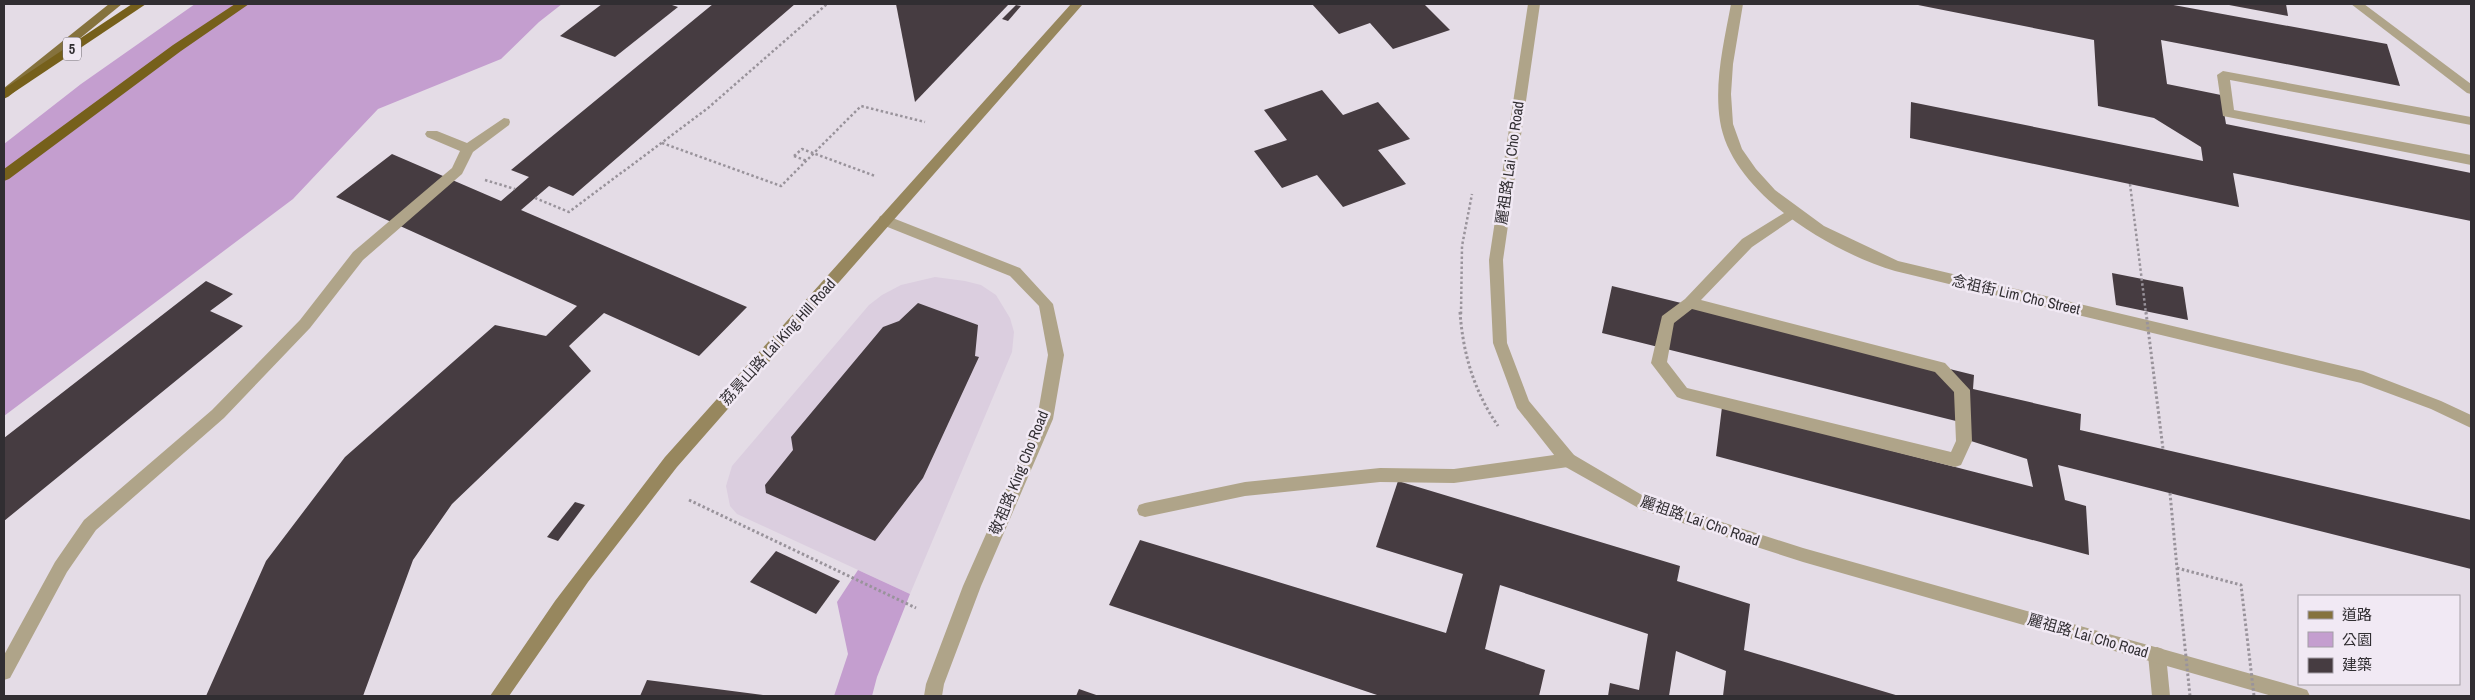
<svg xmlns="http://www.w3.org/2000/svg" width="2475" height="700" viewBox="0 0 2475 700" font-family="'Archivo Narrow','Noto Sans TC',sans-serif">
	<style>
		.built { fill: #dbcedf }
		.green { fill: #c49ecf }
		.building { fill: #463c41 }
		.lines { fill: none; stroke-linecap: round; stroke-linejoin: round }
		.path-far1 { stroke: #99939b; stroke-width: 2.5; stroke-dasharray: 2.5 2.5; stroke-linecap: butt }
		.path { stroke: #99939b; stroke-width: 3; stroke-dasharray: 2.5 2.5; stroke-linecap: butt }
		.service { fill: #afa489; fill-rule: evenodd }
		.tertiary { fill: #afa489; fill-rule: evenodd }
		.secondary { fill: #97875e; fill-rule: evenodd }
		.primary { fill: #85723d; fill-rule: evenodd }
		.motorway { fill: #76601b; fill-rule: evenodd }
		.path-bridge-far1 { stroke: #99939b; stroke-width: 2.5; stroke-dasharray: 2.5 2.5; stroke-linecap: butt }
		.path-bridge { stroke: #99939b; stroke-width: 3; stroke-dasharray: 2.5 2.5; stroke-linecap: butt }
		.labels { text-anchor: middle; stroke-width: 5; stroke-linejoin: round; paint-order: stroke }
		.shield { fill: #f1e9f4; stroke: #6b666c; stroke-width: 1 }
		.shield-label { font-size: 14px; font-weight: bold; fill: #312e32 }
		.street-label { font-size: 15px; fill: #312e32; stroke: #f1e9f4 }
	</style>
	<rect width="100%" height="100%" fill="#e4dce6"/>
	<!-- built -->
	<polygon class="built" points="935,277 965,281 981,285 996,295 1010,318 1014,332 1012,352 910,594 737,514 730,506 726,486 732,466 869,305 882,295 901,285"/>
	<!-- green -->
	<g class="green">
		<polygon points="195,4 562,4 539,22 501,59 378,109 293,199 4,416 4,144 81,84"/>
		<polygon points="858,570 910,594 877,677 872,696 834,696 848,654 837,602"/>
	</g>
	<!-- building -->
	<g class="building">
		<polygon points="602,4 669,4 678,7 615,57 560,36"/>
		<polygon points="713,4 795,4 573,196 549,186 521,210 747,307 699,356 604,313 569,346 591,371 452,504 413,560 363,696 206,696 266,561 345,457 495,325 546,336 577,306 336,197 392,154 501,201 529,177 511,170"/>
		<polygon points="896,4 1009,4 915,102"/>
		<polygon points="1312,4 1424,4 1450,30 1393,49 1370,23 1339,34"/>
		<polygon points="1913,4 2168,4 2387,44 2400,86 2161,40 2167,84 2221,95 2226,124 2471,173 2471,221 2233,173 2239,207 1910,138 1911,102 2203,161 2201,147 2154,118 2098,106 2094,40"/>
		<polygon points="2229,4 2286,4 2288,16 2229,5"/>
		<polygon points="1016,5 1021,6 1008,21 1002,19"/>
		<polygon points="1322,90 1343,115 1378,102 1410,139 1378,150 1406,184 1343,207 1317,175 1282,188 1254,151 1287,140 1264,110"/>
		<polygon points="2112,273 2183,287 2188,320 2116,305"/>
		<polygon points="206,281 233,294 210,311 243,326 4,521 4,438"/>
		<polygon points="1612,286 1974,375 1973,389 2081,414 2080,430 2471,520 2471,569 2058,465 2065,500 2086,506 2089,555 1716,456 1722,407 2033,487 2027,459 1971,441 1968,424 1602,333"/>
		<polygon points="918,303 978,325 975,356 979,357 923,478 875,541 766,493 765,485 793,450 791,437 883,327 899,321"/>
		<polygon points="1398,481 1680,566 1677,581 1750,604 1744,650 1899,696 1723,696 1726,671 1676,651 1669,696 1608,696 1610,683 1639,690 1648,634 1500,585 1485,649 1545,670 1539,696 1380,696 1109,605 1140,540 1446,633 1463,574 1376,547"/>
		<polygon points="575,502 585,505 558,541 547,537"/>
		<polygon points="776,551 840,581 816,614 750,582"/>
		<polygon points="647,680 763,695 763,696 640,696"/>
		<polygon points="1079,689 1099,696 1076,696"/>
	</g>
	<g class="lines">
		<!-- path-far1 -->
		<g class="path-far1">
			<polyline points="662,143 781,186 861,106 925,122"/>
			<polyline points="794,156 807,161"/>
			<polyline points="867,173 875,176"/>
			<polyline points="485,180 515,189"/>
			<polyline points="535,198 569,212 708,108 827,4"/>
			<polyline points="1461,314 1462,246 1472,194"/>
		</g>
		<!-- path -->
		<g class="path">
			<path d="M1460,312C1463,354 1474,391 1498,426"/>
			<polyline points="2170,493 2178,579"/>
			<polyline points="689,500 916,608"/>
		</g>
		<!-- service -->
		<g class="service">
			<polygon points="2223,71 2471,117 2471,125 2230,80 2234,110 2471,155 2471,165 2223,116 2217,75"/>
			<polygon points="504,118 509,119 510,122 509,125 473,152 462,174 363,260 310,328 224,418 96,530 67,572 10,678 4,680 4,655 55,562 84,520 212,410 300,320 353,252 452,168 460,151 427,137 425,134 427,131 437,131 467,143"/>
			<path d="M1794,207L1801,212L1799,215L1752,247L1701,300L1945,363L1970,390L1972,441L1961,465L1955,467L1682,399L1677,397L1654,367L1651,363L1662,316L1685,299L1742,239ZM1692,309L1935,372L1954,392L1956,441L1951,452L1687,388L1667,362L1674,323Z"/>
			<polygon points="1568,453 1574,455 1576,460 1574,465 1568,467 1454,483 1380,482 1245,496 1145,517 1139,515 1137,510 1139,505 1145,503 1245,482 1380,468 1454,469"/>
			<polygon points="2157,647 2163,649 2166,655 2170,696 2152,696 2148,655 2151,649"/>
		</g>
		<!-- tertiary -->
		<g class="tertiary">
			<polygon points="1528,4 1540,4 1503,260 1507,343 1529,401 1574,455 1647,498 1803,548 2301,688 2307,690 2310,696 2272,696 1803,562 1642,510 1562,465 1517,408 1493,343 1489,260"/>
			<path d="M1731,4H1743L1733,64L1731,94L1733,124L1742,149L1756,169L1775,190L1824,226L1898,261L2363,371L2441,401L2471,415V428L2431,409L2361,383L1895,271C1831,252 1731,193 1720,121C1714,82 1724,42 1731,4Z"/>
			<polygon points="2351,4 2364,4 2471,84 2471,94 2467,93"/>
			<polygon points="885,215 1020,268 1053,304 1064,355 1053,419 981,586 944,684 942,696 924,696 926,684 963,586 1037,419 1048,355 1039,306 1010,276 880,224 878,220 880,216"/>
		</g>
		<!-- secondary -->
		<polygon class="secondary" points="1071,4 1083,4 677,467 588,582 509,696 490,696 555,601 665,457"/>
		<!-- primary -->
		<polygon class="primary" points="109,4 122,4 8,97 4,98 4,88"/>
		<!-- motorway -->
		<g class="motorway">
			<polygon points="132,4 146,4 4,99 4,89"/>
			<polygon points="235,4 249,4 181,51 9,179 4,181 4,169 173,45"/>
		</g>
		<!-- path-bridge-far1 -->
		<g class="path-bridge-far1">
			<polyline points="794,156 802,149 867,173"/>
			<polyline points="2130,184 2146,314"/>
		</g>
		<!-- path-bridge -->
		<g class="path-bridge">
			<polyline points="2146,312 2163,449"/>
			<polyline points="2177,568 2241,585 2254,696"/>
			<polyline points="2178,579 2190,696"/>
		</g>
	</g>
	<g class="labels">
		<!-- shield labels -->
		<rect class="shield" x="63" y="37.5" width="18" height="23" rx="4"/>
		<g class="shield-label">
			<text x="72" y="54">5</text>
		</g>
		<!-- street labels -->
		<g class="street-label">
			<text transform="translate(1510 163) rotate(-82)" y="5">麗祖路 Lai Cho Road</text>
			<text transform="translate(2016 295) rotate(13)" y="5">念祖街 Lim Cho Street</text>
			<text transform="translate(778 342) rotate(-48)" y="5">荔景山路 Lai King Hill Road</text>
			<text transform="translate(1019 473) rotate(-68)" y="5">敬祖路 King Cho Road</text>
			<text transform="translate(1700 521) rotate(19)" y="5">麗祖路 Lai Cho Road</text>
			<text transform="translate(2088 636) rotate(16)" y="5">麗祖路 Lai Cho Road</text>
		</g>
	</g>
	<!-- border -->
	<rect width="2475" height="700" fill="none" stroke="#312e32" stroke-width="10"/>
	<!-- legend -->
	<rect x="2298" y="595" width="162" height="90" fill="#f1e9f4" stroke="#a49ea6"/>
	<rect x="2308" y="611" width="25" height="8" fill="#85723d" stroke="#a49ea6"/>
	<text x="2342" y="620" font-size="15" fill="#312e32">道路</text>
	<rect x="2308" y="632" width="25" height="15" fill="#c49ecf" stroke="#a49ea6"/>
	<text x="2342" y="645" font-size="15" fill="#312e32">公園</text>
	<rect x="2308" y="658" width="25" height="15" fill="#463c41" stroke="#a49ea6"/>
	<text x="2342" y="670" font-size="15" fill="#312e32">建築</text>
</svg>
